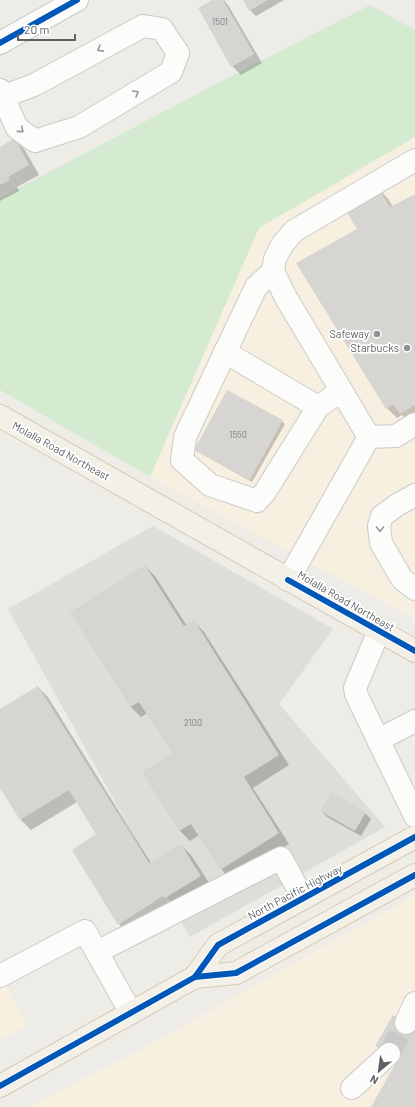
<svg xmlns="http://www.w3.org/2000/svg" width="415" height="1107" viewBox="0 0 415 1107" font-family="Barlow,sans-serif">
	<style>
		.commercial { fill: #f7f0e0 }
		.industrial { fill: #deddd8 }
		.green { fill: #d5ebd1 }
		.shadow { fill: #0003 }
		.building { fill: #d6d5d2 }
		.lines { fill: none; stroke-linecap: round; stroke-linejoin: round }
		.minor-tunnel { stroke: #c9cac7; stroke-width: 22; stroke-dasharray: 22 11; stroke-linecap: butt }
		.minor-casing { stroke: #cacaca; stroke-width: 24 }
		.major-casing { stroke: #d7cbb3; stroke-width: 24 }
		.minor { stroke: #fcfcfb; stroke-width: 22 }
		.major { stroke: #f3f0e8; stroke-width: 22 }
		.cycleway-casing { stroke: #fff; stroke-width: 8 }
		.cycleway { stroke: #0057b8; stroke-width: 6 }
		.oneway { stroke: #94989a }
		.poi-dot { fill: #8f9293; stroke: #fff; stroke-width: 1.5 }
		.labels { text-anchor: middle; stroke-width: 3.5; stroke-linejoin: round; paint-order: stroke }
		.number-label { font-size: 9px; fill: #7b7f82 }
		.poi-label { font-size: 11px; fill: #5c6266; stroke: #fff; text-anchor: end }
		.street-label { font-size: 11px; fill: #5c6266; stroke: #fff }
	</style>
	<rect width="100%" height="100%" fill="#edece7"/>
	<!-- commercial -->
	<g class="commercial">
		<polygon points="415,137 415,619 150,477 259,228"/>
		<polygon points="415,895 415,1107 28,1107 142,1049"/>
		<polygon points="0,975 28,1026 0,1040"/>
	</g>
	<!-- industrial -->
	<polygon class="industrial" points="153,526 333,629 279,704 385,827 190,937 8,609"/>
	<!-- green -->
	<polygon class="green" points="370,5 415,30 415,137 259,228 150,477 0,390 0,198 218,83"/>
	<!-- shadow -->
	<g class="shadow">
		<polygon points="214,0 224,0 228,5 262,63 241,75 232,66"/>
		<polygon points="244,0 284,0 256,16 250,10"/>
		<polygon points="15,140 25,150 39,175 17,187 19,191 0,201 0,148"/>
		<polygon points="379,189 389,200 393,207 415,195 415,421 411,423 402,415 397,418 387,408 358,229"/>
		<polygon points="282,421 285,424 252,482 195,450"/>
		<polygon points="145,566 155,576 187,626 194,621 204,632 289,765 253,788 289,844 231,880 221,869 199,835 190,841 180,831 143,772 173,754 148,713 141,717 131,707 71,612"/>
		<polygon points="38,687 48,697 151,863 181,845 191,855 211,886 129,934 119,924 98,835 77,802 31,830 21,820 0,786 0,710"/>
		<polygon points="321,811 365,813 371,819 361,836 327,817"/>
	</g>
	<!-- building -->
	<g class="building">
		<polygon points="212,0 223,0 254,54 231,67 198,8"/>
		<polygon points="243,0 268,0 249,11"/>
		<polygon points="15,138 29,165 8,177 10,180 0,185 0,147"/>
		<polygon points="379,188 390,207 415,194 415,405 400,414 393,404 386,409 296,263 357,229 344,208"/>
		<polygon points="227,390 283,420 250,480 194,450"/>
		<polygon points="145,565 184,626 194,620 279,755 244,777 279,833 220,870 191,824 179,831 142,772 172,753 139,702 130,707 70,612"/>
		<polygon points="38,686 149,863 181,844 201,876 165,898 163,896 118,925 72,850 96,834 69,790 20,820 0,788 0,709"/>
		<polygon points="331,792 366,812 355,831 320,811"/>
		<polygon points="393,1015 415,1027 415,1107 371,1107 398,1059 375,1046"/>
	</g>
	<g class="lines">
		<!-- minor-tunnel -->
		<polyline class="minor-tunnel" points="389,1054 406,1023"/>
		<!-- minor casing -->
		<g class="minor-casing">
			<g id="minor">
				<polyline points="0,43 77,0"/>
				<polyline points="0,90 17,128 35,141 79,127 171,72 178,53 162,29 143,26 34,85 2,97 0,98"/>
				<polyline points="273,271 256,287 185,437 182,460 210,485 257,501 265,492 318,407 341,391"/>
				<polyline points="225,352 318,407"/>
				<polyline points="369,437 285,296 273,271 275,259 282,245 294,231 415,160"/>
				<polyline points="415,495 397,505 382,516 379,526 381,543 402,579 415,589"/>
				<polyline points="288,580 369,437 396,436 415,424"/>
				<polyline points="379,631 355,688 356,694 415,816"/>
				<polyline points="378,740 415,721"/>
				<polyline points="97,952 281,858 303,898"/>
				<polyline points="0,976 85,931 131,1013"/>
				<polyline points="406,1023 415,1003"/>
				<polyline points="352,1088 389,1054"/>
			</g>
		</g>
		<!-- major casing -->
		<g class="major-casing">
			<g id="major">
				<polyline points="0,416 415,651"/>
				<polyline points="195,977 218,945 415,837"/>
				<polyline points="0,1086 195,977 236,973 415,875"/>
			</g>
		</g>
		<!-- minor -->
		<use href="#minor" class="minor"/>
		<!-- major -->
		<use href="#major" class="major"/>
		<!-- cycleway casing -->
		<g class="cycleway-casing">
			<g id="cycleway">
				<polyline points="0,43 77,0"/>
				<polyline points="288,580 415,651"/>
				<polyline points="195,977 218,945 415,837"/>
				<polyline points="0,1086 195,977 236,973 415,875"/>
			</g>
		</g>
		<!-- cycleway -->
		<use href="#cycleway" class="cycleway"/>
	</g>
	<!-- one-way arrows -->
	<defs><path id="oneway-chevron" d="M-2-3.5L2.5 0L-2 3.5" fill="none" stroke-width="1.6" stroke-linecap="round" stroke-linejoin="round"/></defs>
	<g class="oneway">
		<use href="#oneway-chevron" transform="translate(100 49) rotate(152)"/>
		<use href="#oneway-chevron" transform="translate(136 93) rotate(-30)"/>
		<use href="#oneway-chevron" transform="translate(21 130) rotate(41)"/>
		<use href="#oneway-chevron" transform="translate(380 529) rotate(89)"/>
	</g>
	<!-- markers -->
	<g class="poi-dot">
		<circle cx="377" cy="334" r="4"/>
		<circle cx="407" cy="348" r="4"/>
	</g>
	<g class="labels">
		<!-- number labels -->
		<g class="number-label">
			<text x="220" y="25">1501</text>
			<text x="238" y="438">1550</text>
			<text x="193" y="726">2100</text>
		</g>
		<!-- poi labels -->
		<g class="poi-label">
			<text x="369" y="338">Safeway</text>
			<text x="399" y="352">Starbucks</text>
		</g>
		<!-- street labels -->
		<g class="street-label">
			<text transform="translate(61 451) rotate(29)" y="4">Molalla Road Northeast</text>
			<text transform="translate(346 601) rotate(30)" y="4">Molalla Road Northeast</text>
			<text transform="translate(295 892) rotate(-28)" y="4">North Pacific Highway</text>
		</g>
	</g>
	<!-- north arrow -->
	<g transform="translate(379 1071) rotate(209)" stroke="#ffffff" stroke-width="3" paint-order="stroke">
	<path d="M0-3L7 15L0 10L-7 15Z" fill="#5c6266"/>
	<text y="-6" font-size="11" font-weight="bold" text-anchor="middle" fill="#5c6266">N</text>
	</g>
	<!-- scale -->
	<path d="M18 34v6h57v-6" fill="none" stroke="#5c6266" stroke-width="2"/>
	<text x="24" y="34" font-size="12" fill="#5c6266" stroke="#ffffff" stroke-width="3" paint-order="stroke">20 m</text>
</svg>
